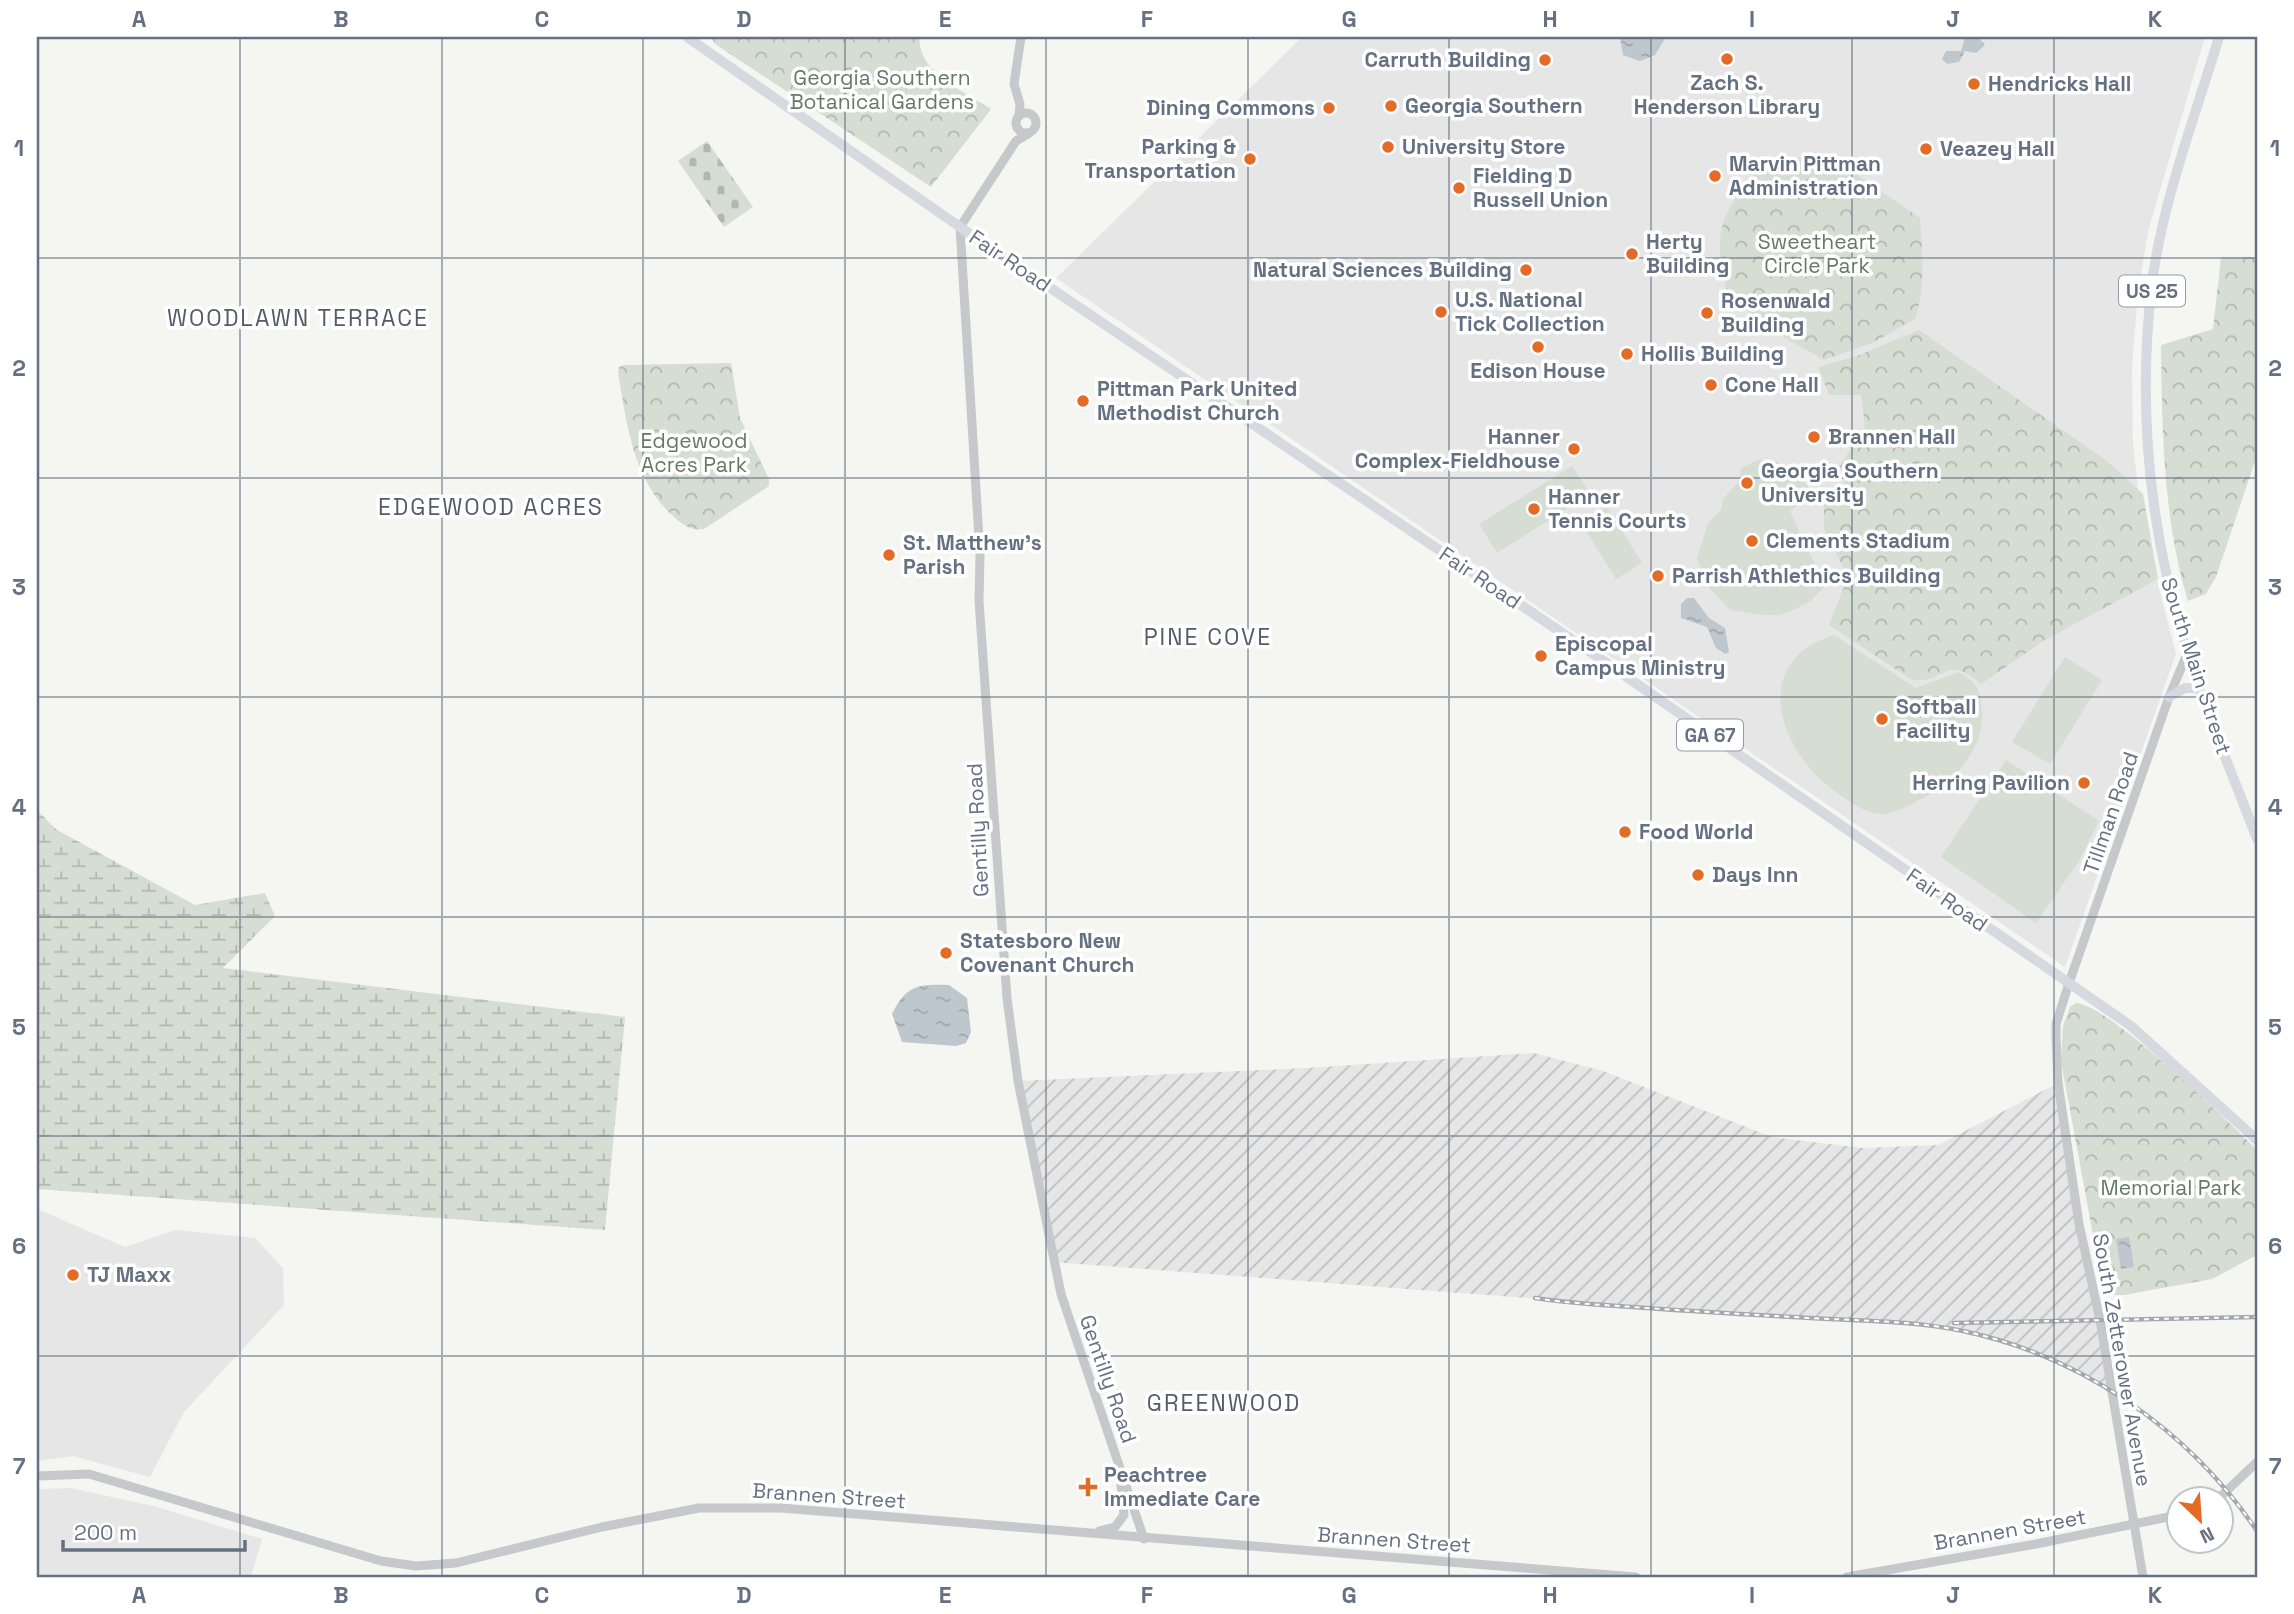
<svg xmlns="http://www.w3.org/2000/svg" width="2294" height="1614" viewBox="0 0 2294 1614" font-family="'Space Grotesk',sans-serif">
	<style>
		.built { fill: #e6e6e6 }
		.industrial { fill: url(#industrial-furrows) }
		.green { fill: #d6ddd3 }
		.forest { fill: url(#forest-crowns) }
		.wetland { fill: url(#wetland-marsh) }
		.cemetery { fill: url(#cemetery-stones) }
		.water { fill: url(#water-ripples) }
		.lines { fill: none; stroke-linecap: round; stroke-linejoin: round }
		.minor { stroke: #c6c8cc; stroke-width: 9 }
		.major { stroke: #d6d9df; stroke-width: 10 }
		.rail-casing { stroke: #a4a8af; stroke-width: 4.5 }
		.rail { stroke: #fff; stroke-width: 2; stroke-dasharray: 5; stroke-linecap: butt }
		.grid { fill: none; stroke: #657183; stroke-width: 2; stroke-opacity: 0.55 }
		.poi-dot { fill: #e36b25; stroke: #fff; stroke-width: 2.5 }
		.labels { text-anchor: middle; stroke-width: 7; stroke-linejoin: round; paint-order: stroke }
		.shield { fill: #fff; stroke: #939ca8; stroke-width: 2 }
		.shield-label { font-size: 19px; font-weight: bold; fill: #657183 }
		.poi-label { font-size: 21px; font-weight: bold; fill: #657183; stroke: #fff; text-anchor: start }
		.park-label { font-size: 21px; fill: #657a63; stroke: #fff }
		.street-label { font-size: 21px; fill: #657183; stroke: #fff }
		.neighbourhood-label { font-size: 23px; letter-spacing: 2px; fill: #525c68; stroke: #fff }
		.neatline { fill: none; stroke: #657183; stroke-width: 2.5 }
		.grid-label { font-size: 23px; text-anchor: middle; font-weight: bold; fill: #657183 }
	</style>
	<defs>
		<pattern id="industrial-furrows" width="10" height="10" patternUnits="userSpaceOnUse" patternTransform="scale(1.75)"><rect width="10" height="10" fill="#e6e6e6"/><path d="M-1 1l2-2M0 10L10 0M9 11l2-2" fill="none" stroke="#bebfc0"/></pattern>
		<pattern id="forest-crowns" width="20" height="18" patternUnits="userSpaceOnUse" patternTransform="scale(1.75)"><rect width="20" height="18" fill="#d6ddd3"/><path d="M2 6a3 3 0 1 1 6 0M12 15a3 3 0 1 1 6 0" fill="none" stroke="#b1b8b1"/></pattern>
		<pattern id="wetland-marsh" width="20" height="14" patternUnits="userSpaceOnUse" patternTransform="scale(1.75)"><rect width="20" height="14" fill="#d6ddd3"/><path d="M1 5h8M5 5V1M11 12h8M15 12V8" fill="none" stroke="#b1b8b1"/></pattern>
		<pattern id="cemetery-stones" width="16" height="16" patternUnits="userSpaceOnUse" patternTransform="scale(1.75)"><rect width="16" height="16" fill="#d6ddd3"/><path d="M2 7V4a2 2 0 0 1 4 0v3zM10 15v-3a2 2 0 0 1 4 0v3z" fill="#b1b8b1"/></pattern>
		<pattern id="water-ripples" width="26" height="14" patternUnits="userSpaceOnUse" patternTransform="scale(1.75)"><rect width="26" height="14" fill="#bec7cd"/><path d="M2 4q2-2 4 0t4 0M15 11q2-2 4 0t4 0" fill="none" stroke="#9ea6ac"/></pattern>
	</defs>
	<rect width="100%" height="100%" fill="#f5f6f2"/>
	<!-- built -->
	<g class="built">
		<polygon points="1302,37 2205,37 2149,228 2138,291 2132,368 2133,445 2142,521 2176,654 2065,967 1056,278"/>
		<polygon points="37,1209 125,1247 175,1230 255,1238 283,1268 284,1305 184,1412 150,1477 73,1456 37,1461"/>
		<polygon points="70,1488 154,1506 262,1539 251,1577 37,1577 37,1489"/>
	</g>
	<!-- industrial -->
	<polygon class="industrial" points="1534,1053 1603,1071 1772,1137 1862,1148 1938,1145 2058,1083 2113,1393 2076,1371 2022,1348 1961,1331 1901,1323 1724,1313 1052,1262 1018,1081 1306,1068"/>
	<!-- green -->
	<g class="green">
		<path d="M1757,460C1785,461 1802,466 1811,495L1790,511L1825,586L1811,601L1797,608L1780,615H1764L1730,610L1706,584L1697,558L1708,523L1721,510L1723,499L1741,479L1740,469Z"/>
		<polygon points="1572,466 1590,494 1497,553 1479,524"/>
		<polygon points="1607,507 1642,563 1616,579 1581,523"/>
		<path d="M1834,635L1916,688L1958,672C1963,675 1972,680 1975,685C1984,698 1984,728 1977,742C1965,768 1948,785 1923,798C1911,805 1893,815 1878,814C1864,812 1852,803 1840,795C1781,756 1745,663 1834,635Z"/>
		<polygon points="2065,657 2102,680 2050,764 2012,742"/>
		<polygon points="2006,760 2099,821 2079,861 2036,923 1941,857"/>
	</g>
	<!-- forest -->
	<g class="forest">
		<path d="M711,37H920C915,71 967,93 991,109L931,187L715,44Z"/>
		<path d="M1815,155L1850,170L1920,218C1922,250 1926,289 1915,319L1872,343L1824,360L1771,330L1727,294C1718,251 1713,229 1740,191C1745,183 1754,173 1762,168C1776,160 1800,158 1815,155Z"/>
		<path d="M2221,257H2257V455L2216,577L2206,594L2188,601C2163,518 2162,432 2161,345L2213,329Z"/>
		<path d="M1919,330L2107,461L2143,494L2158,579L2045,640L1981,684C1942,652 1949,684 1912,680L1829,625L1848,577L1824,529V505L1846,481L1838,469L1865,426L1861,395H1829L1818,367L1857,356Z"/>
		<path d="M731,363L740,418L769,479V486L704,529C691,531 685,526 675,518C633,481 627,425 618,373L619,367L624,365Z"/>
		<path d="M2076,1003C2108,1004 2230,1123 2257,1150V1255L2212,1279L2124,1295H2104L2061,1061L2063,1026L2070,1007Z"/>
	</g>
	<!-- wetland -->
	<polygon class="wetland" points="37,810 57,830 195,905 265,893 275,916 223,968 625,1017 605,1230 37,1189"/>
	<!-- cemetery -->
	<polygon class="cemetery" points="707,141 753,207 724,227 678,161"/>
	<!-- water -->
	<g class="water">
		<polygon points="1620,37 1666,37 1655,55 1640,61 1623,55"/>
		<polygon points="1965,37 1978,37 1985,45 1976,53 1965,51 1959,62 1947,64 1942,59 1946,51 1961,51"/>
		<polygon points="1687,598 1694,598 1709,618 1725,628 1729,652 1725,654 1716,648 1707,627 1681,618 1681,604"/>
		<path d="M949,985L967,998L971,1032L966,1043L956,1046L902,1042L892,1014C906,985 918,984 949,985Z"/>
		<polygon points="2129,1237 2134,1267 2121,1269 2116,1239"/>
	</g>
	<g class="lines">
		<!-- minor -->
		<g class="minor">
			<circle cx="1026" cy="123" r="10"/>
			<polyline points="1019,116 1020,104 1014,84 1021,37"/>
			<polyline points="1028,134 1016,141 960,227 980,555 979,601 1007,998 1018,1081 1061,1294 1144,1539"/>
			<polyline points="37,1476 89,1474 381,1561 416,1566 456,1563 602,1527 699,1508 781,1508 1636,1577"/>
			<polyline points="2219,1498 2257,1462"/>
			<polyline points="1099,1531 1115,1527 1124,1515 1121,1485"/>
			<polyline points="1847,1577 2036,1544 2178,1515"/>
			<polyline points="2143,1577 2100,1320 2079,1224 2058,1083 2056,1038 2056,1024 2069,983 2169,697 2187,654"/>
		</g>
		<!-- major -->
		<g class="major">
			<polyline points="687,37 960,227 1595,655 2131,1026 2257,1140"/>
			<path d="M2219,37C2195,117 2163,199 2152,283C2137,409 2150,535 2188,655C2208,718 2234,778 2257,839"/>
			<polyline points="2169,697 2185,688 2199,688"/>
		</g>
		<!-- rail casing -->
		<g class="rail-casing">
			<g id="rail">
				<path d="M1535,1298C1572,1304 1609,1305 1646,1308C1708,1312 1769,1316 1831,1319C1875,1321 1920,1322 1963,1331C2082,1356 2189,1430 2257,1531"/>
				<polyline points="1954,1323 2257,1317"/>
			</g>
		</g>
		<!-- rail -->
		<use href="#rail" class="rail"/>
	</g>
	<!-- grid -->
	<path class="grid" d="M240,37V1577M442,37V1577M643,37V1577M845,37V1577M1046,37V1577M1248,37V1577M1449,37V1577M1651,37V1577M1852,37V1577M2054,37V1577M37,258H2257M37,478H2257M37,697H2257M37,917H2257M37,1136H2257M37,1356H2257"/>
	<!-- markers -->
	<g class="poi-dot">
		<circle cx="1727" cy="59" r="7"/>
		<circle cx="1545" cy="60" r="7"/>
		<circle cx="1974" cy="84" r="7"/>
		<circle cx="1391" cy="106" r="7"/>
		<circle cx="1329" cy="108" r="7"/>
		<circle cx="1388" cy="147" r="7"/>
		<circle cx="1926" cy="149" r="7"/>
		<circle cx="1250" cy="159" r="7"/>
		<circle cx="1715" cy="176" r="7"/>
		<circle cx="1459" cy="188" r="7"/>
		<circle cx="1632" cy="254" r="7"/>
		<circle cx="1526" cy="270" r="7"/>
		<circle cx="1441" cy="312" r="7"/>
		<circle cx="1707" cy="313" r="7"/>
		<circle cx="1538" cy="347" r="7"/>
		<circle cx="1627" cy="354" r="7"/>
		<circle cx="1711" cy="385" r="7"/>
		<circle cx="1083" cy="401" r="7"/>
		<circle cx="1814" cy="437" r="7"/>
		<circle cx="1574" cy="449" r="7"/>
		<circle cx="1747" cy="483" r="7"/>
		<circle cx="1534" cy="509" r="7"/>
		<circle cx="1752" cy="541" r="7"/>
		<circle cx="889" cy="555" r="7"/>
		<circle cx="1658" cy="576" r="7"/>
		<circle cx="1541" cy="656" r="7"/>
		<circle cx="1882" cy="719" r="7"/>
		<circle cx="2084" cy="783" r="7"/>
		<circle cx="1625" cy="832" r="7"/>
		<circle cx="1698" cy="875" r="7"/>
		<circle cx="946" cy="953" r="7"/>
		<circle cx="73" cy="1275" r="7"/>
		<path d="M1084.5 1476.5h7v7h7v7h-7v7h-7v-7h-7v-7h7z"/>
	</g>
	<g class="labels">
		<!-- shield labels -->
		<g class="shield">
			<rect x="2119" y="275.5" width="66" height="31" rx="5"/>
			<rect x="1677" y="719.5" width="66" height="31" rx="5"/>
		</g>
		<g class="shield-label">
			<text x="2152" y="298">US 25</text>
			<text x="1710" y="742">GA 67</text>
		</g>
		<!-- poi labels -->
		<g class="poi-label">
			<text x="1531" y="67" text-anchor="end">Carruth Building</text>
			<text x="1727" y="90" text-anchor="middle">Zach S.<tspan x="1727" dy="24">Henderson Library</tspan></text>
			<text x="1988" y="91">Hendricks Hall</text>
			<text x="1405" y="113">Georgia Southern</text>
			<text x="1315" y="115" text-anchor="end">Dining Commons</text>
			<text x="1236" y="154" text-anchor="end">Parking &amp;<tspan x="1236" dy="24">Transportation</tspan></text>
			<text x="1402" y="154">University Store</text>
			<text x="1940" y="156">Veazey Hall</text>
			<text x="1729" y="171">Marvin Pittman<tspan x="1729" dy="24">Administration</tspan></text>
			<text x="1473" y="183">Fielding D<tspan x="1473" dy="24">Russell Union</tspan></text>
			<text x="1646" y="249">Herty<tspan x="1646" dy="24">Building</tspan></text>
			<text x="1512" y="277" text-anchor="end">Natural Sciences Building</text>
			<text x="1455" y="307">U.S. National<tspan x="1455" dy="24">Tick Collection</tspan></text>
			<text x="1721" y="308">Rosenwald<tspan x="1721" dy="24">Building</tspan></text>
			<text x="1641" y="361">Hollis Building</text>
			<text x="1538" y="378" text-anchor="middle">Edison House</text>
			<text x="1725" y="392">Cone Hall</text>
			<text x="1097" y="396">Pittman Park United<tspan x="1097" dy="24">Methodist Church</tspan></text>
			<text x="1560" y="444" text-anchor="end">Hanner<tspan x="1560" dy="24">Complex-Fieldhouse</tspan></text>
			<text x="1828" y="444">Brannen Hall</text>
			<text x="1761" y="478">Georgia Southern<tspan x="1761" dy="24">University</tspan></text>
			<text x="1548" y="504">Hanner<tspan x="1548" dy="24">Tennis Courts</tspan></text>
			<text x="1766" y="548">Clements Stadium</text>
			<text x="903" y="550">St. Matthew's<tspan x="903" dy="24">Parish</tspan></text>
			<text x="1672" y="583">Parrish Athlethics Building</text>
			<text x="1555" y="651">Episcopal<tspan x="1555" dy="24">Campus Ministry</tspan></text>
			<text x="1896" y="714">Softball<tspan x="1896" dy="24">Facility</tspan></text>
			<text x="2070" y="790" text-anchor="end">Herring Pavilion</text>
			<text x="1639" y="839">Food World</text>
			<text x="1712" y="882">Days Inn</text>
			<text x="960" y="948">Statesboro New<tspan x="960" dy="24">Covenant Church</tspan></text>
			<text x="87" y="1282">TJ Maxx</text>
			<text x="1104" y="1482">Peachtree<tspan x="1104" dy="24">Immediate Care</tspan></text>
		</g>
		<!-- park labels -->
		<g class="park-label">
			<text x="882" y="85">Georgia Southern<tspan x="882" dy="24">Botanical Gardens</tspan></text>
			<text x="1817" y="249">Sweetheart<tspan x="1817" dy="24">Circle Park</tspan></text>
			<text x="694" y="448">Edgewood<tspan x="694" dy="24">Acres Park</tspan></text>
			<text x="2171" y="1195">Memorial Park</text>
		</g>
		<!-- street labels -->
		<g class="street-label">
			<text transform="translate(1010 261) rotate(34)" y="7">Fair Road</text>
			<text transform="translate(1480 578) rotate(34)" y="7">Fair Road</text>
			<text transform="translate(2196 666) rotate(72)" y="7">South Main Street</text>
			<text transform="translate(2111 813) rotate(-71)" y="7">Tillman Road</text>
			<text transform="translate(978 830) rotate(-93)" y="7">Gentilly Road</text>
			<text transform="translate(1947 900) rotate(35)" y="7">Fair Road</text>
			<text transform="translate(2122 1360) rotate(80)" y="7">South Zetterower Avenue</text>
			<text transform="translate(1108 1379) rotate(71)" y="7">Gentilly Road</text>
			<text transform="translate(829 1496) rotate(4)" y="7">Brannen Street</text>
			<text transform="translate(2010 1530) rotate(-10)" y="7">Brannen Street</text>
			<text transform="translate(1394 1540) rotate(4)" y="7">Brannen Street</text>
		</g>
		<!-- neighbourhood labels -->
		<g class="neighbourhood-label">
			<text x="298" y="326">WOODLAWN TERRACE</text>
			<text x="491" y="515">EDGEWOOD ACRES</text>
			<text x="1208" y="645">PINE COVE</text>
			<text x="1224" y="1411">GREENWOOD</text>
		</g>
	</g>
	<!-- border -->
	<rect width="2294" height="1614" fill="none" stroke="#ffffff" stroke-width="77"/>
	<!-- north arrow -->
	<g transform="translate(2200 1520) rotate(155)"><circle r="33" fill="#ffffff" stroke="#c1c6cd" stroke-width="2"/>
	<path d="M0-5L12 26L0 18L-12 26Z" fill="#e36b25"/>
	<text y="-10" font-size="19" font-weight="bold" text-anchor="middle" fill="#657183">N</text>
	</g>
	<!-- scale -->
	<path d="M63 1540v10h182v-10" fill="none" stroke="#657183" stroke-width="3.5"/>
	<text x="74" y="1540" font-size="21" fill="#657183" stroke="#ffffff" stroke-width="5" paint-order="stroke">200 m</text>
	<rect x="38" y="38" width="2218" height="1538" class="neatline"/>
	<g class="grid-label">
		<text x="139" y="27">A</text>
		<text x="341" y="27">B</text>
		<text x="542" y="27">C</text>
		<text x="744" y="27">D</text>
		<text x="945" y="27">E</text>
		<text x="1147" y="27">F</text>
		<text x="1349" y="27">G</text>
		<text x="1550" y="27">H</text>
		<text x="1752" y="27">I</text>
		<text x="1953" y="27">J</text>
		<text x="2155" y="27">K</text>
		<text x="19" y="156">1</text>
		<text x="2275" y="156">1</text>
		<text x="19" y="376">2</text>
		<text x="2275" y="376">2</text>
		<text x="19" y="595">3</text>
		<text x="2275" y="595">3</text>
		<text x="19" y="815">4</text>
		<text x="2275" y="815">4</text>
		<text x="19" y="1035">5</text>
		<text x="2275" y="1035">5</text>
		<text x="19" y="1254">6</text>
		<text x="2275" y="1254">6</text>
		<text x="19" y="1474">7</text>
		<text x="2275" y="1474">7</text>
		<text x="139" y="1603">A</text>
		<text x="341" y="1603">B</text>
		<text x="542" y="1603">C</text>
		<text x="744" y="1603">D</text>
		<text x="945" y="1603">E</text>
		<text x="1147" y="1603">F</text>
		<text x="1349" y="1603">G</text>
		<text x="1550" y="1603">H</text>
		<text x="1752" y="1603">I</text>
		<text x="1953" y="1603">J</text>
		<text x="2155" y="1603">K</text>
	</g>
</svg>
